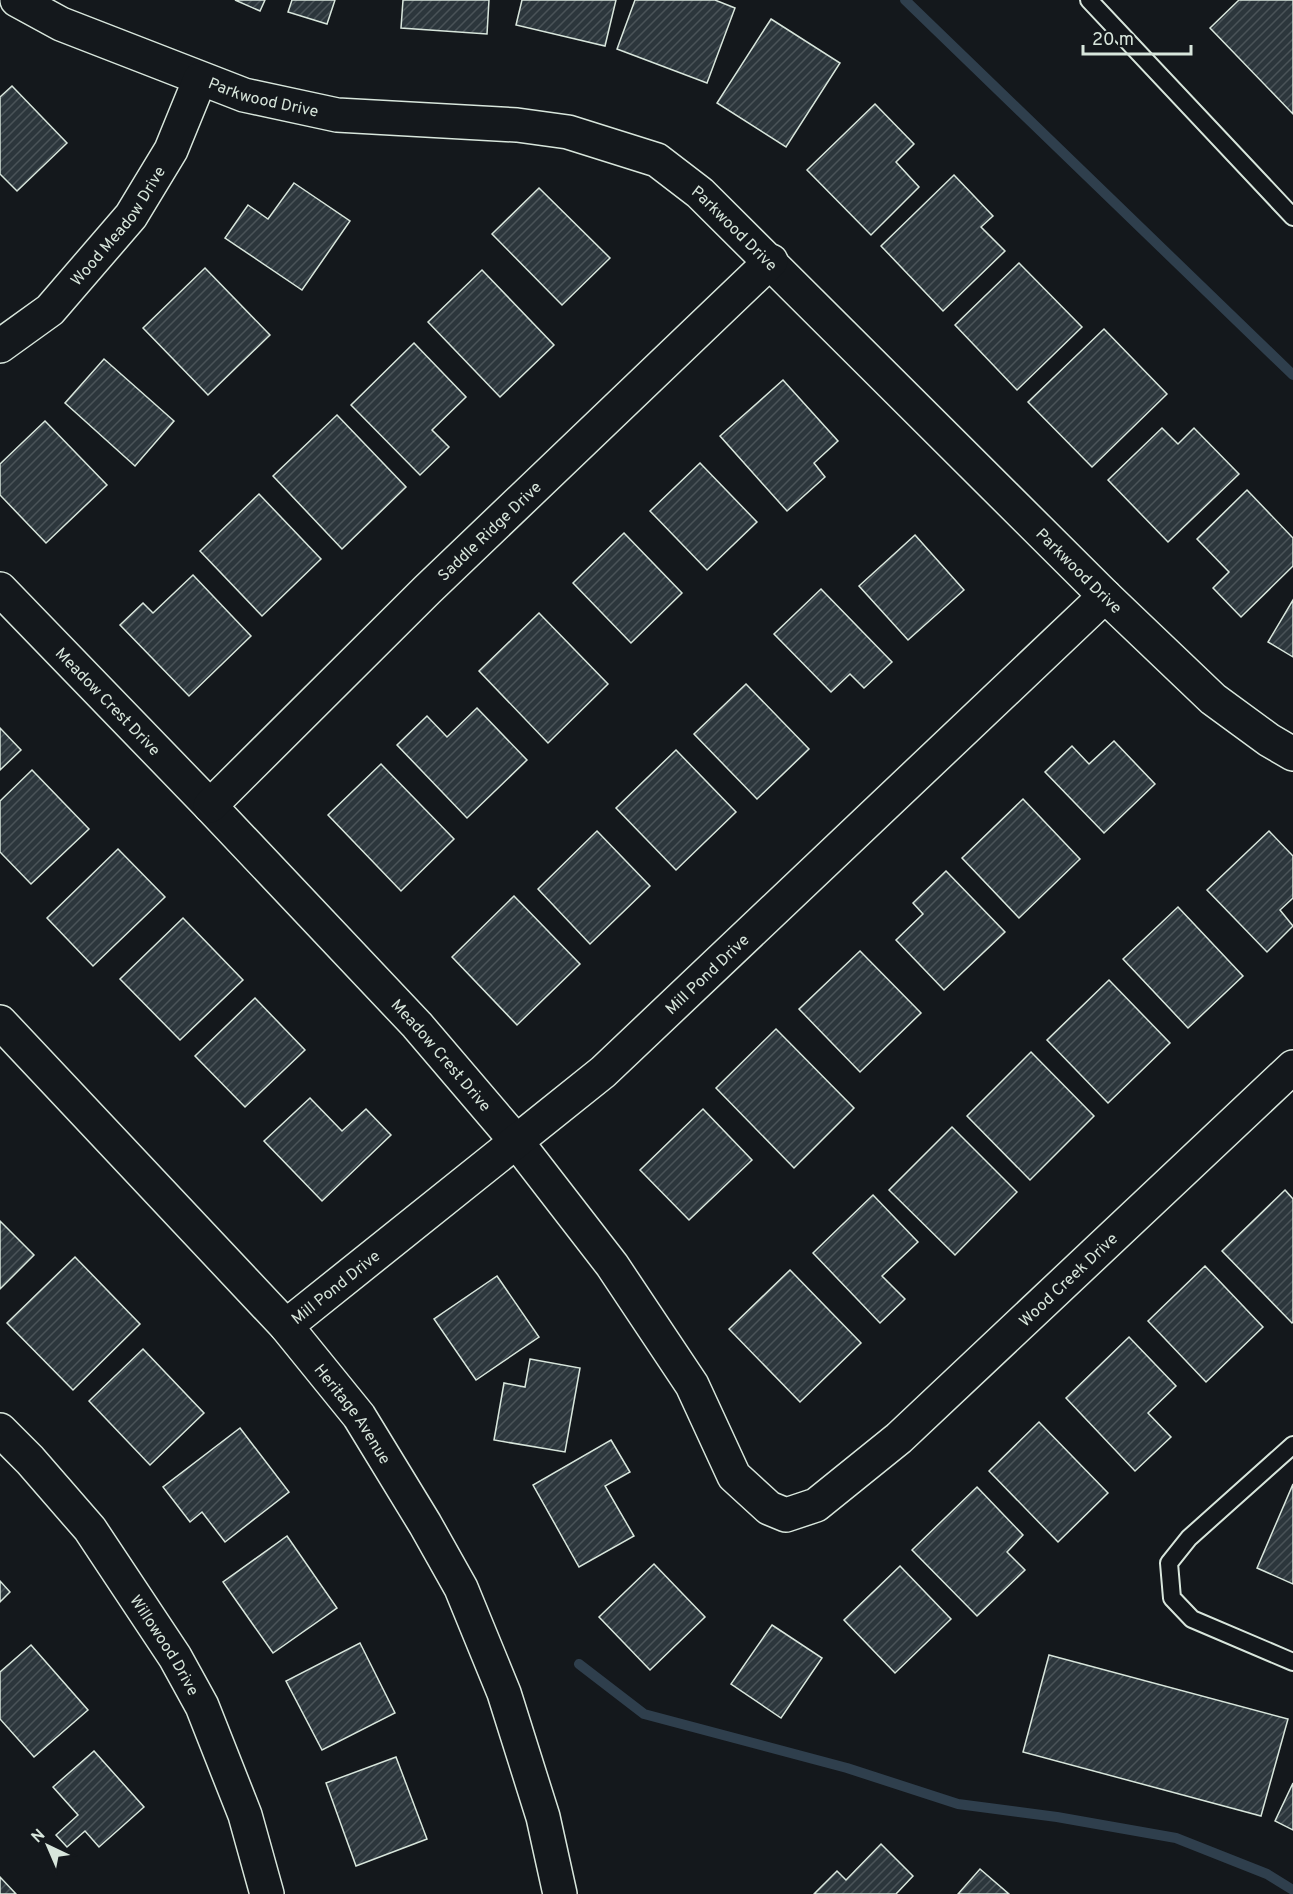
<svg xmlns="http://www.w3.org/2000/svg" width="1293" height="1894" viewBox="0 0 1293 1894" font-family="Overpass,sans-serif">
	<style>
		.lines { fill: none; stroke-linecap: round; stroke-linejoin: round }
		.stream { stroke: #2f3f4d; stroke-width: 10 }
		.building { fill: url(#building-hatch); stroke: #d8e6dc; stroke-width: 1.5 }
		.lane-casing { stroke: #d8e6dc; stroke-width: 20 }
		.street-casing { stroke: #d8e6dc; stroke-width: 36 }
		.secondary-casing { stroke: #d8e6dc; stroke-width: 36 }
		.lane { stroke: #14181c; stroke-width: 16 }
		.street { stroke: #14181c; stroke-width: 33 }
		.secondary { stroke: #14181c; stroke-width: 33 }
		.labels { text-anchor: middle; stroke-width: 4.5; stroke-linejoin: round; paint-order: stroke }
		.street-label { font-size: 16px; fill: #d8e6dc; stroke: #14181c }
	</style>
	<defs>
		<pattern id="building-hatch" width="6" height="6" patternUnits="userSpaceOnUse" patternTransform="scale(1.5)"><rect width="6" height="6" fill="#2c363c"/><path d="M-1 1l2-2M0 6l6-6M5 7l2-2" fill="none" stroke="#4a5358"/></pattern>
	</defs>
	<rect width="100%" height="100%" fill="#14181c"/>
	<g class="lines">
		<!-- stream -->
		<g class="stream">
			<polyline points="905,0 1293,375"/>
			<polyline points="579,1664 644,1714 847,1768 958,1804 1057,1817 1176,1838 1267,1874 1293,1890"/>
		</g>
	</g>
	<!-- building -->
	<g class="building">
		<polygon points="235,0 265,0 260,11"/>
		<polygon points="292,0 335,0 327,24 288,12"/>
		<polygon points="403,0 489,0 487,34 401,28"/>
		<polygon points="522,0 616,0 605,46 516,25"/>
		<polygon points="635,0 715,0 735,8 707,83 617,49"/>
		<polygon points="1239,0 1293,0 1293,114 1210,28"/>
		<polygon points="771,19 840,63 786,147 717,103"/>
		<polygon points="12,86 67,143 17,191 0,174 0,97"/>
		<polygon points="875,104 914,144 896,162 919,187 871,235 807,170"/>
		<polygon points="954,175 993,216 981,227 1005,251 943,311 881,246"/>
		<polygon points="294,183 350,221 302,290 225,238 248,205 268,219"/>
		<polygon points="539,188 610,258 562,305 492,234"/>
		<polygon points="1019,263 1082,327 1017,390 955,325"/>
		<polygon points="205,268 270,335 208,395 143,328"/>
		<polygon points="482,270 554,345 500,397 428,322"/>
		<polygon points="1104,329 1167,394 1092,467 1028,402"/>
		<polygon points="414,343 466,397 432,430 449,447 420,475 351,405"/>
		<polygon points="104,359 174,421 135,466 65,403"/>
		<polygon points="783,380 838,441 814,463 825,477 787,511 720,436"/>
		<polygon points="337,415 406,487 342,549 273,476"/>
		<polygon points="45,421 107,485 46,543 0,495 0,464"/>
		<polygon points="1162,428 1178,444 1194,428 1239,474 1168,542 1108,480"/>
		<polygon points="700,463 757,522 707,570 650,511"/>
		<polygon points="1247,490 1293,538 1293,566 1241,617 1213,588 1229,572 1197,539"/>
		<polygon points="259,494 321,559 262,616 200,551"/>
		<polygon points="624,533 682,593 631,643 573,583"/>
		<polygon points="915,535 964,590 908,640 859,586"/>
		<polygon points="193,575 251,636 189,696 120,625 143,603 153,613"/>
		<polygon points="821,589 892,662 864,688 850,674 831,692 774,634"/>
		<polygon points="1293,600 1293,657 1268,642"/>
		<polygon points="539,613 608,684 548,743 479,671"/>
		<polygon points="746,684 809,749 757,799 694,734"/>
		<polygon points="477,708 527,760 467,818 397,745 427,716 447,737"/>
		<polygon points="0,728 21,750 0,770"/>
		<polygon points="1114,741 1155,784 1104,833 1045,772 1072,746 1089,764"/>
		<polygon points="676,750 736,812 676,870 616,808"/>
		<polygon points="381,764 454,839 401,891 328,815"/>
		<polygon points="32,770 89,829 31,884 0,852 0,801"/>
		<polygon points="1023,799 1080,859 1019,918 962,858"/>
		<polygon points="597,831 650,886 590,944 538,889"/>
		<polygon points="1269,831 1293,856 1293,898 1280,910 1293,926 1267,952 1207,890"/>
		<polygon points="118,849 165,897 93,966 47,918"/>
		<polygon points="946,871 1005,932 944,990 896,940 923,914 913,903"/>
		<polygon points="514,896 580,964 517,1025 452,957"/>
		<polygon points="1178,907 1243,976 1188,1028 1123,959"/>
		<polygon points="183,918 243,980 180,1040 120,979"/>
		<polygon points="860,951 921,1013 860,1072 799,1009"/>
		<polygon points="1109,980 1170,1043 1108,1103 1047,1040"/>
		<polygon points="255,998 305,1050 245,1107 195,1056"/>
		<polygon points="776,1029 854,1108 794,1168 716,1088"/>
		<polygon points="1031,1052 1094,1116 1030,1180 967,1116"/>
		<polygon points="310,1098 342,1131 366,1109 391,1135 322,1201 264,1141"/>
		<polygon points="703,1109 752,1160 689,1220 640,1170"/>
		<polygon points="952,1127 1017,1192 955,1255 889,1190"/>
		<polygon points="1285,1190 1293,1199 1293,1322 1292,1323 1222,1251"/>
		<polygon points="873,1195 918,1242 882,1276 905,1299 880,1323 813,1253"/>
		<polygon points="0,1221 34,1255 0,1289"/>
		<polygon points="75,1257 140,1324 73,1390 7,1323"/>
		<polygon points="1205,1266 1263,1327 1206,1382 1148,1321"/>
		<polygon points="790,1270 861,1343 800,1402 729,1329"/>
		<polygon points="497,1276 539,1337 476,1380 434,1319"/>
		<polygon points="1129,1337 1176,1386 1148,1413 1171,1437 1135,1471 1066,1398"/>
		<polygon points="143,1349 204,1413 150,1465 89,1401"/>
		<polygon points="530,1359 580,1368 565,1452 494,1440 504,1383 525,1387"/>
		<polygon points="1039,1422 1108,1493 1058,1542 989,1471"/>
		<polygon points="240,1428 289,1492 225,1542 202,1512 190,1522 163,1487"/>
		<polygon points="611,1440 630,1472 605,1486 634,1536 579,1567 533,1485"/>
		<polygon points="1293,1484 1293,1584 1257,1568"/>
		<polygon points="977,1487 1023,1535 1007,1552 1025,1570 977,1616 912,1550"/>
		<polygon points="287,1536 337,1608 273,1653 223,1582"/>
		<polygon points="654,1564 705,1617 650,1670 599,1617"/>
		<polygon points="900,1566 951,1619 895,1673 844,1620"/>
		<polygon points="0,1581 10,1592 0,1602"/>
		<polygon points="772,1625 822,1658 781,1718 731,1684"/>
		<polygon points="360,1643 395,1713 322,1750 286,1681"/>
		<polygon points="31,1645 88,1710 34,1757 0,1719 0,1672"/>
		<polygon points="1049,1655 1288,1719 1261,1816 1023,1752"/>
		<polygon points="94,1751 144,1807 99,1847 85,1831 67,1847 56,1835 78,1815 53,1787"/>
		<polygon points="396,1757 427,1839 356,1866 326,1783"/>
		<polygon points="1293,1783 1293,1830 1275,1821"/>
		<polygon points="881,1844 913,1876 896,1894 814,1894 837,1871 846,1880"/>
		<polygon points="980,1869 1009,1894 958,1894"/>
		<polygon points="0,1877 16,1894 0,1894"/>
	</g>
	<g class="lines">
		<!-- lane casing -->
		<g class="lane-casing">
			<g id="lane">
				<polyline points="1089,0 1293,217"/>
				<polyline points="1293,1445 1189,1538 1169,1563 1172,1598 1192,1619 1293,1662"/>
			</g>
		</g>
		<!-- street casing -->
		<g class="street-casing">
			<g id="street">
				<path id="s1" d="M17,0L61,24L244,95L337,115L517,125L568,132L657,160L700,193L1105,596L1213,699L1269,740L1293,754"/>
				<path id="s2" d="M0,346L50,310L131,216L171,150L200,79"/>
				<path id="s3" d="M0,589L210,806L417,1025L516,1141L612,1265L692,1385L734,1476L769,1508L786,1515L816,1505L899,1438L1293,1067"/>
				<path id="s4" d="M210,806L427,590L771,261"/>
				<path id="s5" d="M286,1326L603,1072L1105,596"/>
				<path id="s6" d="M0,1430L30,1460L90,1529L175,1657L202,1706L245,1815L267,1894"/>
			</g>
		</g>
		<!-- secondary casing -->
		<g class="secondary-casing">
			<g id="secondary">
				<path id="s7" d="M0,1022L286,1326L359,1416L425,1524L461,1588L504,1693L543,1817L560,1894"/>
			</g>
		</g>
		<!-- lane -->
		<use href="#lane" class="lane"/>
		<!-- street -->
		<use href="#street" class="street"/>
		<!-- secondary -->
		<use href="#secondary" class="secondary"/>
	</g>
	<g class="labels">
		<!-- street labels -->
		<g class="street-label">
			<text dy="6" stroke="none"><textPath href="#s1" startOffset="266">Parkwood Drive</textPath></text>
			<text dy="6" stroke="none"><textPath href="#s2" startOffset="170">Wood Meadow Drive</textPath></text>
			<text dy="6" stroke="none"><textPath href="#s1" startOffset="770">Parkwood Drive</textPath></text>
			<text dy="6" stroke="none"><textPath href="#s4" startOffset="392">Saddle Ridge Drive</textPath></text>
			<text dy="6" stroke="none"><textPath href="#s1" startOffset="1256">Parkwood Drive</textPath></text>
			<text dy="6" stroke="none"><textPath href="#s3" startOffset="156">Meadow Crest Drive</textPath></text>
			<text dy="6" stroke="none"><textPath href="#s5" startOffset="549">Mill Pond Drive</textPath></text>
			<text dy="6" stroke="none"><textPath href="#s3" startOffset="642">Meadow Crest Drive</textPath></text>
			<text dy="6" stroke="none"><textPath href="#s3" startOffset="1593">Wood Creek Drive</textPath></text>
			<text dy="6" stroke="none"><textPath href="#s5" startOffset="63">Mill Pond Drive</textPath></text>
			<text dy="6" stroke="none"><textPath href="#s7" startOffset="528">Heritage Avenue</textPath></text>
			<text dy="6" stroke="none"><textPath href="#s6" startOffset="272">Willowood Drive</textPath></text>
		</g>
	</g>
	<!-- north arrow -->
	<g transform="translate(48 1846) rotate(316)" stroke="#14181c" stroke-width="4.5" paint-order="stroke">
	<path d="M0-4.5L10 22L0 15L-10 22Z" fill="#d8e6dc"/>
	<text y="-9" font-size="16" font-weight="bold" text-anchor="middle" fill="#d8e6dc">N</text>
	</g>
	<!-- scale -->
	<path d="M1083 45v9h108v-9" fill="none" stroke="#d8e6dc" stroke-width="3"/>
	<text x="1092" y="45" font-size="18" fill="#d8e6dc" stroke="#14181c" stroke-width="4.5" paint-order="stroke">20 m</text>
</svg>
